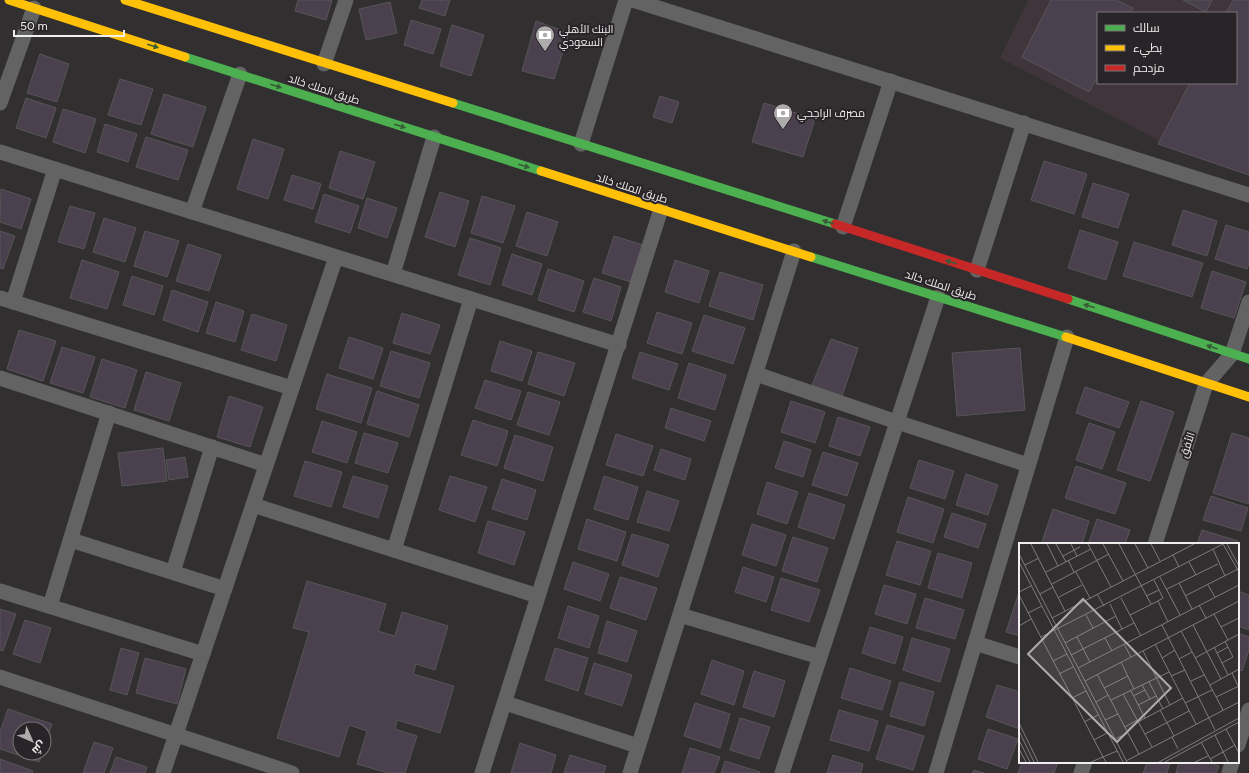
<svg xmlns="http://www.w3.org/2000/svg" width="1249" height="773" viewBox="0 0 1249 773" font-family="Figtree,Cairo,sans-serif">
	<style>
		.built { fill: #3f353b }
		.building { fill: #4b404e; stroke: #575556 }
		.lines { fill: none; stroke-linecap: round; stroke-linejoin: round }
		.street { stroke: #646363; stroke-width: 15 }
		.fast { stroke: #4caf50; stroke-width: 9 }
		.slow { stroke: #ffc107; stroke-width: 9 }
		.jam { stroke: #c62828; stroke-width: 9 }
		.oneway { fill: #375c37 }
		.labels { text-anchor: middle; stroke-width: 4; stroke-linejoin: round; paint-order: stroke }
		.poi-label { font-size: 11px; fill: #f1eef0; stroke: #292427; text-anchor: start }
		.street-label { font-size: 11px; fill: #f1eef0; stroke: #292427 }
		.inset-road { fill: none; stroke: #7e7b7d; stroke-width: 1 }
		.view { fill: #aeabad; fill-opacity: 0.15; stroke: #aeabad; stroke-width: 2 }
		.inset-edge { fill: none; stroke: #f1eef0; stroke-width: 2 }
	</style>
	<rect width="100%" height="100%" fill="#322f31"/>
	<!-- built -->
	<polygon class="built" points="1028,0 1233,0 1226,13 1098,13 1098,83 1190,83 1160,141 1000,58"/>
	<!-- building -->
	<g class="building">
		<polygon points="298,0 332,0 326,20 295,11"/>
		<polygon points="422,0 450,0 445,16 419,8"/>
		<polygon points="1051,0 1116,0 1133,8 1130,13 1098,13 1098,76 1089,92 1022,57"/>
		<polygon points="1183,0 1212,0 1206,12"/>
		<polygon points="1233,0 1249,0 1249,175 1158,144 1190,83 1236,83 1236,13 1226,13"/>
		<polygon points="390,2 397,33 366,40 359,9"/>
		<polygon points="411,20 441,29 433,54 404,45"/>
		<polygon points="536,21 569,33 554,79 522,71"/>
		<polygon points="452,25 484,35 471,76 440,66"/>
		<polygon points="40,54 69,64 57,102 27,93"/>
		<polygon points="120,79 153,89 141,125 108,115"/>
		<polygon points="164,94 206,107 193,147 151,134"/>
		<polygon points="660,96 679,102 672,123 653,117"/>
		<polygon points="26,98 56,108 46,138 16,128"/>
		<polygon points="764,103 815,119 803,157 752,142"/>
		<polygon points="63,109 96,119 85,153 53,142"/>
		<polygon points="105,124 137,134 128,162 97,152"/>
		<polygon points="146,137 188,150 178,180 136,167"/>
		<polygon points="253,139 284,149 268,199 237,189"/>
		<polygon points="340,151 375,162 363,199 329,188"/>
		<polygon points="1044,161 1087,174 1074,214 1031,200"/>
		<polygon points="292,175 321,184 313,209 284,200"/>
		<polygon points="1093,183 1129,194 1118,228 1082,217"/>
		<polygon points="1,189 31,199 21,229 0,222"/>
		<polygon points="440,192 469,201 455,247 425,237"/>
		<polygon points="324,194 359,206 350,233 315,222"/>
		<polygon points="482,196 515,206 503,243 471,233"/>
		<polygon points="367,198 397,208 387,238 358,228"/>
		<polygon points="70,206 95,213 84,249 58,242"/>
		<polygon points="1183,210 1217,221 1207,256 1172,245"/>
		<polygon points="527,212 558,222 547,256 516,246"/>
		<polygon points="104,218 136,228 125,262 93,252"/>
		<polygon points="1226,225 1249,232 1249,264 1247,269 1215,259"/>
		<polygon points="1080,230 1118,242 1106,280 1068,268"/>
		<polygon points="0,231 15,236 3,269 0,268"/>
		<polygon points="145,231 179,241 167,277 134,266"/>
		<polygon points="614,236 643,245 631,282 602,273"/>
		<polygon points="470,238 501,248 490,285 458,275"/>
		<polygon points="1134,242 1203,263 1192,297 1123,276"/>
		<polygon points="188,244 221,255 209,291 176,281"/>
		<polygon points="512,254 542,264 532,295 502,285"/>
		<polygon points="82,260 119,272 107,309 70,298"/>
		<polygon points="675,260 709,271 699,303 665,292"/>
		<polygon points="548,269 584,281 574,312 538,300"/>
		<polygon points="1212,271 1246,282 1234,318 1201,308"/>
		<polygon points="720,272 763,285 753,320 709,306"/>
		<polygon points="132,276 163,286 154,315 123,305"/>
		<polygon points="594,278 621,287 611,321 583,312"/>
		<polygon points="172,290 208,302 198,332 163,320"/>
		<polygon points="216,302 244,311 235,342 206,333"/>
		<polygon points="657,312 692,323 682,354 647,343"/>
		<polygon points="402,313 440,325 430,354 393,343"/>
		<polygon points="252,314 287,325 276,361 241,350"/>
		<polygon points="704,315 745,328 733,364 692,351"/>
		<polygon points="19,330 56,341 43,381 7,369"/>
		<polygon points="349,337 383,348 373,379 339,368"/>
		<polygon points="831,339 858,348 842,396 812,385"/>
		<polygon points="500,341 532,351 522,381 491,371"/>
		<polygon points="62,347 95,357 83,393 50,383"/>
		<polygon points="1020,348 1025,410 957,416 952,353"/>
		<polygon points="391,351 430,363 419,398 380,386"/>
		<polygon points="538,352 575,363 564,396 528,384"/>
		<polygon points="640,352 678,364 669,390 632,378"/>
		<polygon points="102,359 137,370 125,408 90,397"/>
		<polygon points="689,363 726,375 715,410 678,398"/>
		<polygon points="146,372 181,383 169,421 134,410"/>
		<polygon points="327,374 372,388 361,423 316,409"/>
		<polygon points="485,380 521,391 511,420 475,408"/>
		<polygon points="1085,387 1129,402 1119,428 1076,413"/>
		<polygon points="377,391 419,405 409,437 367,424"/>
		<polygon points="528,392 560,402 549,435 517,425"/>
		<polygon points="229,396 263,407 250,447 217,437"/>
		<polygon points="791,401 825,412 815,443 781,432"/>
		<polygon points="1141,401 1174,412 1150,481 1117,470"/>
		<polygon points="671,408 711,421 704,441 665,428"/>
		<polygon points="838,417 870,427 860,456 829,446"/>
		<polygon points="473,420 508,431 497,466 461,455"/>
		<polygon points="322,421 357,432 347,463 312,452"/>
		<polygon points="1089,423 1115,432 1102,469 1076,460"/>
		<polygon points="364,433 398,443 388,473 355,463"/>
		<polygon points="1232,433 1249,438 1249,504 1213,493"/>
		<polygon points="616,434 653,446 643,476 606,465"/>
		<polygon points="515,435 553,447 543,481 504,468"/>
		<polygon points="784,441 811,450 803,477 775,468"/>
		<polygon points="163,448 167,481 122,486 118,453"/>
		<polygon points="661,449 691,459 685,480 654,470"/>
		<polygon points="823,452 858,463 847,496 812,485"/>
		<polygon points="185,457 188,477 169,480 166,460"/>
		<polygon points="919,460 954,471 945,499 910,488"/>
		<polygon points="305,461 342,472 331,507 294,496"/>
		<polygon points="1076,466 1126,483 1115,514 1065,498"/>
		<polygon points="966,474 998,485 988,515 956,505"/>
		<polygon points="353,476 388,486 378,518 343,507"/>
		<polygon points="450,476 487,487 475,522 439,510"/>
		<polygon points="604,476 638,487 628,520 594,509"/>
		<polygon points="502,479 536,490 527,520 492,509"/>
		<polygon points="767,482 798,492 787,524 757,514"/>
		<polygon points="647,491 679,501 669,531 637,522"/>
		<polygon points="809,493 845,505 834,539 798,527"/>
		<polygon points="1211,496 1248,508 1241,531 1203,520"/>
		<polygon points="908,497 944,509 933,543 897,532"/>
		<polygon points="1053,509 1089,521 1082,544 1049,544 1042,542"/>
		<polygon points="952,513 986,524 978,548 944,537"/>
		<polygon points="587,519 626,532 617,561 578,549"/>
		<polygon points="1097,519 1130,530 1125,544 1088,544"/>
		<polygon points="488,521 525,532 514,565 478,553"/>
		<polygon points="752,524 786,535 776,566 742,555"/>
		<polygon points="1202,530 1238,541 1237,544 1197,544"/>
		<polygon points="632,534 669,545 658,577 622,565"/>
		<polygon points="793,537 828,548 817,582 782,571"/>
		<polygon points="897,541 931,551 920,585 886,575"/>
		<polygon points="938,553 972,563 962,598 928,588"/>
		<polygon points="573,562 609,574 600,601 564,589"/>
		<polygon points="743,567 774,577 766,602 735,592"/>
		<polygon points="620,577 657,588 646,620 610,608"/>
		<polygon points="781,578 820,590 809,622 771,610"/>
		<polygon points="307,581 386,604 378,631 395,636 402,612 448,626 435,670 416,664 413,674 454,686 440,733 397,720 395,729 417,736 405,773 388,773 357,764 367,731 349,725 339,757 277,738 309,632 293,628"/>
		<polygon points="884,585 916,594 907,624 875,614"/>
		<polygon points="1238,591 1249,595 1249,630 1238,626"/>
		<polygon points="1019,592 1020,592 1020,636 1006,632"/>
		<polygon points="925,598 964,610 955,639 916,628"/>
		<polygon points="568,606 599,616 589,648 558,638"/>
		<polygon points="0,609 16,614 3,651 0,650"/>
		<polygon points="25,620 51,628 40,663 13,654"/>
		<polygon points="607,621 637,631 627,662 598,653"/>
		<polygon points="870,627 903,637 895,664 862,653"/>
		<polygon points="1238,633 1249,637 1249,650 1242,671 1238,669"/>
		<polygon points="912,638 950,649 940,682 903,670"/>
		<polygon points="121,648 139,653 127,695 110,690"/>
		<polygon points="555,648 588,658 578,691 545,680"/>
		<polygon points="145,658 186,669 177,704 136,693"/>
		<polygon points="712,660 744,671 734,705 701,694"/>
		<polygon points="594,663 632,675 622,706 585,694"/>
		<polygon points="850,668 891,681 882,710 841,698"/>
		<polygon points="754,671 785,681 774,717 743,707"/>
		<polygon points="900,682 934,692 924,726 890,716"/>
		<polygon points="997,685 1020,692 1020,729 986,717"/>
		<polygon points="695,703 730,714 720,748 684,736"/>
		<polygon points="8,709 52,724 44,746 44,729 20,729 20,753 42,753 39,762 0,749 0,732"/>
		<polygon points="839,710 878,721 869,751 830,740"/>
		<polygon points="740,718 770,727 759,759 730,750"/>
		<polygon points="887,725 924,736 913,770 876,759"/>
		<polygon points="988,729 1018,739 1007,769 978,759"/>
		<polygon points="94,742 113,748 104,773 83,773"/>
		<polygon points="520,743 556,755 551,773 511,773"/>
		<polygon points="690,748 720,757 714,773 682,773"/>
		<polygon points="570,755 606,766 604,773 564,773"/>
		<polygon points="833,755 863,764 861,773 827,773"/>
		<polygon points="116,757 147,767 145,773 110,773"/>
		<polygon points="0,759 33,771 32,773 0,773"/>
		<polygon points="725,761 760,772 760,773 721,773"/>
		<polygon points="1022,762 1058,762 1054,773 1018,773"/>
		<polygon points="1147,762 1170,762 1167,773 1143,773"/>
		<polygon points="1179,762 1208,762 1219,766 1216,773 1176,773"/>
		<polygon points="974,770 984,773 972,773"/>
	</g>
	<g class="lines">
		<!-- street -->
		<g class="street">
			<polyline points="633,0 1249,195"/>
			<polyline points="324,64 346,0"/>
			<polyline points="0,103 34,8"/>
			<polyline points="581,144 626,0"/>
			<polyline points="0,152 619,345"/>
			<polyline points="192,212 240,74"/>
			<polyline points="843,227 891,81"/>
			<polyline points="977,270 1024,123"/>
			<polyline points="393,274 434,137"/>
			<polyline points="0,298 292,388"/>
			<polyline points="13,302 55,169"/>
			<polyline points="756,374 897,422 1028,465"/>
			<polyline points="0,378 266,465"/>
			<polyline points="253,505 538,596"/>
			<polyline points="71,540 225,589"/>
			<polyline points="1155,544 1206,384 1232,354 1249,302"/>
			<polyline points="394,550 471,299"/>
			<polyline points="173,572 212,447"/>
			<polyline points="0,591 203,654"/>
			<polyline points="50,606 109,413"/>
			<polyline points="680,615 820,657"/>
			<polyline points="975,643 1020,657"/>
			<polyline points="0,677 292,773"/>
			<polyline points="505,703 638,746"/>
			<polyline points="1238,745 1249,710"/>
			<polyline points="163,773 336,257"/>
			<polyline points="482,773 661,209"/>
			<polyline points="630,773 794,251"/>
			<polyline points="782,773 938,297"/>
			<polyline points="936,773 1067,337"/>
			<polyline points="1081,773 1085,762"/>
			<polyline points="1229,773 1232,762"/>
		</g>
		<!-- fast -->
		<g class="fast">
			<polyline points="185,57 541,171"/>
			<polyline points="453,103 835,224"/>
			<polyline points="811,257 1066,337"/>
			<polyline points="1068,299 1249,359"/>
		</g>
		<!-- slow -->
		<g class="slow">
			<polyline points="9,0 185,57"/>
			<polyline points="125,0 453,103"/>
			<polyline points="541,171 811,257"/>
			<polyline points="1066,337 1249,397"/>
		</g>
		<!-- jam -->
		<polyline class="jam" points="835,224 1068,299"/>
	</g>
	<!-- one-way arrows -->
	<defs><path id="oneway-solid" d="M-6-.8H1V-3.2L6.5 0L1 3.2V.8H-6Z"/></defs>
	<g class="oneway">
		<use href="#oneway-solid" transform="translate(153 46) rotate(18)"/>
		<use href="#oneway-solid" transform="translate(276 86) rotate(18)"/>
		<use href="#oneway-solid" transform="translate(400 126) rotate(18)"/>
		<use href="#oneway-solid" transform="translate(524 166) rotate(18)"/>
		<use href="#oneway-solid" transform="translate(828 222) rotate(-162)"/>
		<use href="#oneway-solid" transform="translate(951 262) rotate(-162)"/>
		<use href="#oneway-solid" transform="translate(1089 306) rotate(-162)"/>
		<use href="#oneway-solid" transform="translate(1212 347) rotate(-161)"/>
	</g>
	<!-- icons -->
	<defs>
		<g id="bank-pin" transform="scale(1)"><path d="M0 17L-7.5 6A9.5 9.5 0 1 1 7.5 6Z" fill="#aeabad" stroke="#292427"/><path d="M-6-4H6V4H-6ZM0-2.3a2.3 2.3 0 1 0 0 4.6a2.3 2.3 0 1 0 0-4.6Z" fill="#fff"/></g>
	</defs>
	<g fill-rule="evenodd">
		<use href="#bank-pin" x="545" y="35"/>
		<use href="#bank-pin" x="783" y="113"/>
	</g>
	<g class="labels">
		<!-- poi labels -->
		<g class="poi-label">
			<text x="559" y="33">البنك الأهلي<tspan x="559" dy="13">السعودي</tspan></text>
			<text x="797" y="117">مصرف الراجحي</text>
		</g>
		<!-- street labels -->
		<g class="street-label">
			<text transform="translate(324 89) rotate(18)" y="4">طريق الملك خالد</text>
			<text transform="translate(632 188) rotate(18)" y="4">طريق الملك خالد</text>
			<text transform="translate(941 285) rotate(18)" y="4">طريق الملك خالد</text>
			<text transform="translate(1187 445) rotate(-72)" y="4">الأفق</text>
		</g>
	</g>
	<!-- overview -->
	<g transform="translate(1019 543)">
		<rect width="220" height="220" fill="#322f31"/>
		<path class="inset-road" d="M12,1L46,68M28,1L39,23M37,1L47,19M52,1L58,13M69,1L92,44M84,1L104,38M100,1L132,61M116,1L129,25M132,1L141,18M204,1L220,29M208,1L220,23M194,6L206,33M0,11L108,219M154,12L160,24M44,13L61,4M49,17L55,29M0,19L104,219M170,19L177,32M6,22L20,15M27,29L72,6M57,29L71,55M141,34L161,72M135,37L144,55L139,58M160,40L173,66M33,41L90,11M189,42L196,54M148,46L199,21M0,49L12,43M21,51L34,44M78,51L85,63M0,52L84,214L98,208M127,53L140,47M166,53L219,26M40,54L63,42M102,55L122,93M91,61L103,86M180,62L187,75M9,70L23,63M195,71L209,97M67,72L74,85M111,72L139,58L149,79M33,75L175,1M143,82L196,187M174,82L202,136M0,83L12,76M202,84L220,75M162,88L204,167M22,94L204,1M58,94L71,119M86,95L93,108M46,100L97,73M105,101L112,114M136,101L177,181M195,104L209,132M124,108L151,162M198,110L209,104M52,112L115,80M143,115L156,107M176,115L220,91M160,116L173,109M34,118L48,111M102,119L115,146M203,120L214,114L206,98M59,125L220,42M213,130L220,145M40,131L54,124M78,131L120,211M152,133L166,127M66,138L220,58M172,138L185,132M130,139L144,166M123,142L131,156M191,142L220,126M85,145L109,133M112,148L126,175M104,151L133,204M114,153L126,147M197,154L220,143M53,155L67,148M92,157L150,129M77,159L89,152M166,160L193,147M119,162L137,153M141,167L155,193M86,177L99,171M65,179L79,172M119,179L164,155M0,180L19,219M106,184L118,177M207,186L220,210M0,188L15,219M126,191L170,168M196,192L209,219M153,194L159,206M96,196L109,190M0,197L11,219M75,197L88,190M182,199L193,219M0,206L7,219M204,209L216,202M191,216L204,209M107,218L220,159M72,219L84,214L87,219M140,219L220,175M146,219L220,179M176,219L189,213"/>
		<path class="view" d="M64,56L152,145L98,199L9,111Z"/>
		<rect width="220" height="220" class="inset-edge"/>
	</g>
	<!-- legend -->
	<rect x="1097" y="12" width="140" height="72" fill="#292427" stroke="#797577"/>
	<rect x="1105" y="25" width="20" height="6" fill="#4caf50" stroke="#797577"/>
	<text x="1133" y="32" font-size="12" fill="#f1eef0">سالك</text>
	<rect x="1105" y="45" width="20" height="6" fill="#ffc107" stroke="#797577"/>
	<text x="1133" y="52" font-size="12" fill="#f1eef0">بطيء</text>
	<rect x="1105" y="65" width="20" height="6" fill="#c62828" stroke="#797577"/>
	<text x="1133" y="72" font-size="12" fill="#f1eef0">مزدحم</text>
	<!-- north arrow -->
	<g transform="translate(32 741) rotate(135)"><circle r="19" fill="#292427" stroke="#797577"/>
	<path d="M0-3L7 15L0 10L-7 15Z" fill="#aeabad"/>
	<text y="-6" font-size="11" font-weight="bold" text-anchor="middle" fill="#f1eef0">ش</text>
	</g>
	<!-- scale -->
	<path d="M14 30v6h110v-6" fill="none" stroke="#f1eef0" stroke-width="2"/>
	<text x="20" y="30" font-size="12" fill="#f1eef0" stroke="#292427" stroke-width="3" paint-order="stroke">50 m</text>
</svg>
